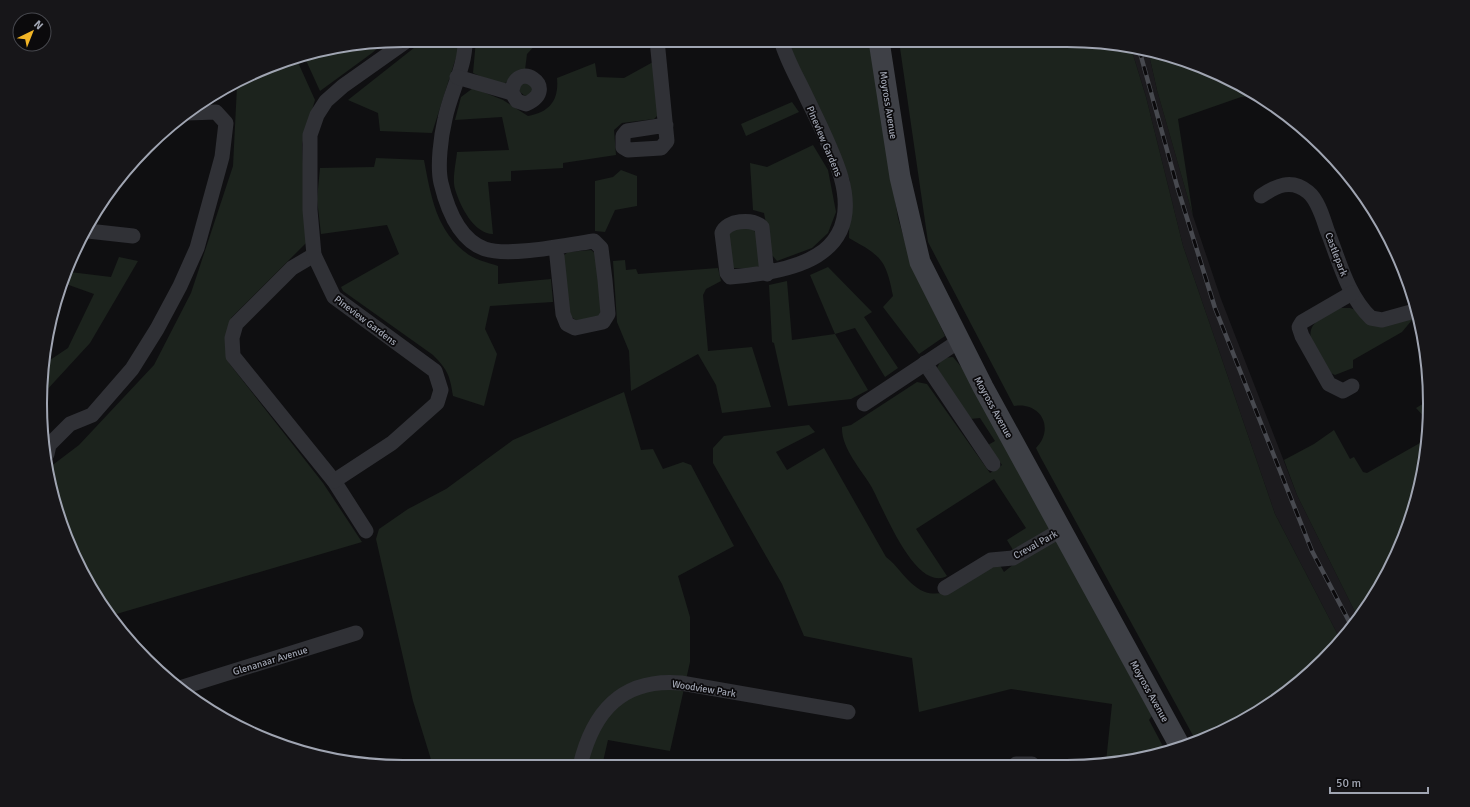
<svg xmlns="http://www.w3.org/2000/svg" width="1470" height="807" viewBox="0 0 1470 807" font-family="Signika,sans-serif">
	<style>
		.built { fill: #1c1b1e }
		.green { fill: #1c231d }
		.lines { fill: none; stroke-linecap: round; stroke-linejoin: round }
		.street { stroke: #303136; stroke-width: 15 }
		.secondary { stroke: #3e4046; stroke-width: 21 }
		.rail-casing { stroke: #47494f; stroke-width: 4.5 }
		.rail { stroke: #0b0a0c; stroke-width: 3; stroke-dasharray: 9; stroke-linecap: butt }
		.labels { text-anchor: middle; stroke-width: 3.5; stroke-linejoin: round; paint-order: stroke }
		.street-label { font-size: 10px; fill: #a0a5b2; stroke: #0b0a0c }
		.rim { fill: none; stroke: #a0a5b2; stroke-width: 2 }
	</style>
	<rect width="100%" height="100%" fill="#0f0f11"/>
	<!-- built -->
	<g class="built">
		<polygon points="1131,48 1148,50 1157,90 1193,216 1221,299 1297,495 1358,618 1341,641 1275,514 1183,246 1146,97"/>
		<polygon points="1279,696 1268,706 1196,741"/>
	</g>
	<!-- green -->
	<g class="green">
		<polygon points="424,40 459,40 460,45 432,133 380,131 378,113 348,100"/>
		<polygon points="476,40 540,40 527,54 525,70 512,77 502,86 473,73"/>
		<path d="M790,40L869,41L898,218L912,266L945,336L919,354L883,307L893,296C886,259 881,256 849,238L850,181L837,146L792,52Z"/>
		<path d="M899,41H1090L1131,48L1146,97L1183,246L1275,514L1341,641L1276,699L1208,736L1196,741L1041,458L1036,448C1055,428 1041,402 1014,406L928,242Z"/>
		<polygon points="383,43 372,53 320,91 304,56"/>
		<polygon points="1148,50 1161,52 1248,89 1258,96 1241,97 1178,119 1193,216 1157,90"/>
		<polygon points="296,58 315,100 302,144 307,242 231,318 227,346 229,363 323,483 362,542 113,615 68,543 50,467 79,445 154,365 191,293 233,166 237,86 286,59"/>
		<path d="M653,62L660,113L654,119L622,123L614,130L616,155L563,163V168L511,171V181L488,182L493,234C474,234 460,206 455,189C452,179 456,163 457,152L509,150L502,117L455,120L461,97L473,88L503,100L528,116C550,112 559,100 557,78L595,63L597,77L624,78Z"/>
		<polygon points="520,83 534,84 531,95 525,96 520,92"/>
		<polygon points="792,102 799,112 746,136 741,124"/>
		<polygon points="813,145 828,170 836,212 828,233 812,248 777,261 772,255 764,213 753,210 750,163 767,167"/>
		<path d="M376,158L424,160C431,196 436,232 469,255C477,260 489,263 498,266V284L551,279L553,302L490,306L485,329L497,354L484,406L453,396C450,376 448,370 433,355L343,291L341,287L399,254L387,225L321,234L317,199L320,168L374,167Z"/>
		<polygon points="621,170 637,176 637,206 615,210 605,232 595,231 595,181 613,177"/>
		<polygon points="734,228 752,228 756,233 760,265 756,269 732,268 728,234"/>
		<polygon points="591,250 596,254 603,313 599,318 577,321 569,315 563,256 568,252"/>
		<polygon points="119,257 138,261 90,343 44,393 47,362 68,348 94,294 66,284 70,272 111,277"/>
		<polygon points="625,260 626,270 636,269 638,274 718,268 721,281 706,289 703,295 708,351 752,347 771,407 722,413 716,385 698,354 631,391 629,351 617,322 613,261"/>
		<polygon points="828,267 872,312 864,317 898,368 885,377 855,328 835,334 868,390 851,399 788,406 774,343 772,342 769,285 787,281 792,340 835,334 810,275"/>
		<path d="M1339,308H1350L1356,310L1414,317L1415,320H1412L1402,332L1353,360V368L1335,375L1331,373C1323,361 1301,337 1315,323C1320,316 1332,312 1339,308Z"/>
		<path d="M953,357L963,369L1152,716L1149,720L1166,752L1114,764L1106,762L1112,704L1011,689L919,712L912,658L804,636L782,584L713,463V448L724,436L809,425L815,432L776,452L787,470L824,448L886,557C897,565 904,578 916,587C941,607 976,576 998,562L1004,572L1019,560L1007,540L1026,528L994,479L916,529L947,576C915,593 883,507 871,486C861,469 841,448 842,427L851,425L917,382L927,384L990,473L1002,465L988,445L995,441L980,418L970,419L937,368L942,358Z"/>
		<polygon points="624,392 641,450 653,449 663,469 683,462 691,465 734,546 678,576 690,617 690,662 670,751 608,740 602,766 433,766 413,701 376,539 379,529 408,509 446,489 513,440"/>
		<polygon points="1429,400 1428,421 1416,408"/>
		<polygon points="1334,430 1350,459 1354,457 1363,472 1367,473 1427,439 1427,451 1411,520 1381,585 1358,618 1297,495 1284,460 1314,444"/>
	</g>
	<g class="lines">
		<!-- street -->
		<g class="street">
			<path d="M465,40C466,66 450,93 445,119C441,136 437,166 441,183C447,208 459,240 485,249C509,257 568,245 594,241L601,248L605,280L608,314L603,322L575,328L567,324L563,314L556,247"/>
			<polyline points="657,40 667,141 661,148 628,150 623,147 623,136 627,131 666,125"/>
			<path d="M457,77L512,93L517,101L526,104C562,88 514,57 512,93"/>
			<path d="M1261,196C1276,186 1291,178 1308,192C1318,200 1323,218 1327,230C1339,260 1347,295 1371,318L1382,320L1418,310"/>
			<polyline points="88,231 133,236"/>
			<polyline points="314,255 292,268 236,324 232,338 233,356 334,481 366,531"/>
			<path d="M767,274L762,227C752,218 727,220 722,233L727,273L730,277C791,272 864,258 841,177C832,147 816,118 803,90C795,74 786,58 781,40"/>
			<polyline points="1352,293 1302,322 1299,327 1302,336 1329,384 1343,391 1352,386"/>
			<polyline points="925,363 993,464"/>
			<polyline points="864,404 959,341"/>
			<polyline points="47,454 49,445 70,424 92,415 132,369 157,329 180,286 197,248 222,157 226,123 216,112 187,113"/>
			<polyline points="334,481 392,443 437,403 441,390 435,371 334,297 314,255 310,210 310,135 317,115 326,101 343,86 408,40"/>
			<polyline points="945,588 991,560 1013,558 1061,530"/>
			<polyline points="183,687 356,633"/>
			<polyline points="1016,764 1032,764"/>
			<path d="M580,766C593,711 622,678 681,683L848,712"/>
		</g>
		<!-- secondary -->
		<polyline class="secondary" points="879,41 900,177 920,262 983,387 1181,748"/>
		<!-- rail casing -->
		<g class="rail-casing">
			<polyline id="rail" points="1139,49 1177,186 1215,308 1312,551 1352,627"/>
		</g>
		<!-- rail -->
		<use href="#rail" class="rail"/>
	</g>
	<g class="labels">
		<!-- street labels -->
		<g class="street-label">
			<text transform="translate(889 105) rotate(81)" y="4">Moyross Avenue</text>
			<text transform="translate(825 141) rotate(67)" y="4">Pineview Gardens</text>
			<text transform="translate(1337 254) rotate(69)" y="4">Castlepark</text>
			<text transform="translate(366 320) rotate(37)" y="4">Pineview Gardens</text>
			<text transform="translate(994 407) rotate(61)" y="4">Moyross Avenue</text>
			<text transform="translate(1035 544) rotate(-29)" y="4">Creval Park</text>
			<text transform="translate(270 660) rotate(-17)" y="4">Glenanaar Avenue</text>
			<text transform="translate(704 688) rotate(9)" y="4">Woodview Park</text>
			<text transform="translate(1150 691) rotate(61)" y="4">Moyross Avenue</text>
		</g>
	</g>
	<!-- crop -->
	<path d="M0 0H1470V807H0ZM403 47H1067A356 356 0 0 1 1423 403V404A356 356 0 0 1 1067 760H403A356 356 0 0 1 47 404V403A356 356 0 0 1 403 47Z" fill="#171619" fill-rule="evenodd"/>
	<path class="rim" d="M403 47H1067A356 356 0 0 1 1423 403V404A356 356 0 0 1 1067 760H403A356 356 0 0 1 47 404V403A356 356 0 0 1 403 47Z"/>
	<!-- north arrow -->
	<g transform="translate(32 32) rotate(43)"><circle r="19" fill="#0b0a0c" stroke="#47484e"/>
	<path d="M0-3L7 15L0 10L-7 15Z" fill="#f2b526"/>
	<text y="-6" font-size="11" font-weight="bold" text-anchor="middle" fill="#a0a5b2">N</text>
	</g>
	<!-- scale -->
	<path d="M1330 787v6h98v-6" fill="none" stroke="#a0a5b2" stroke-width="2"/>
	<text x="1336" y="787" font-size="12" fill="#a0a5b2" stroke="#0b0a0c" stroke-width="3" paint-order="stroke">50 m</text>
</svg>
